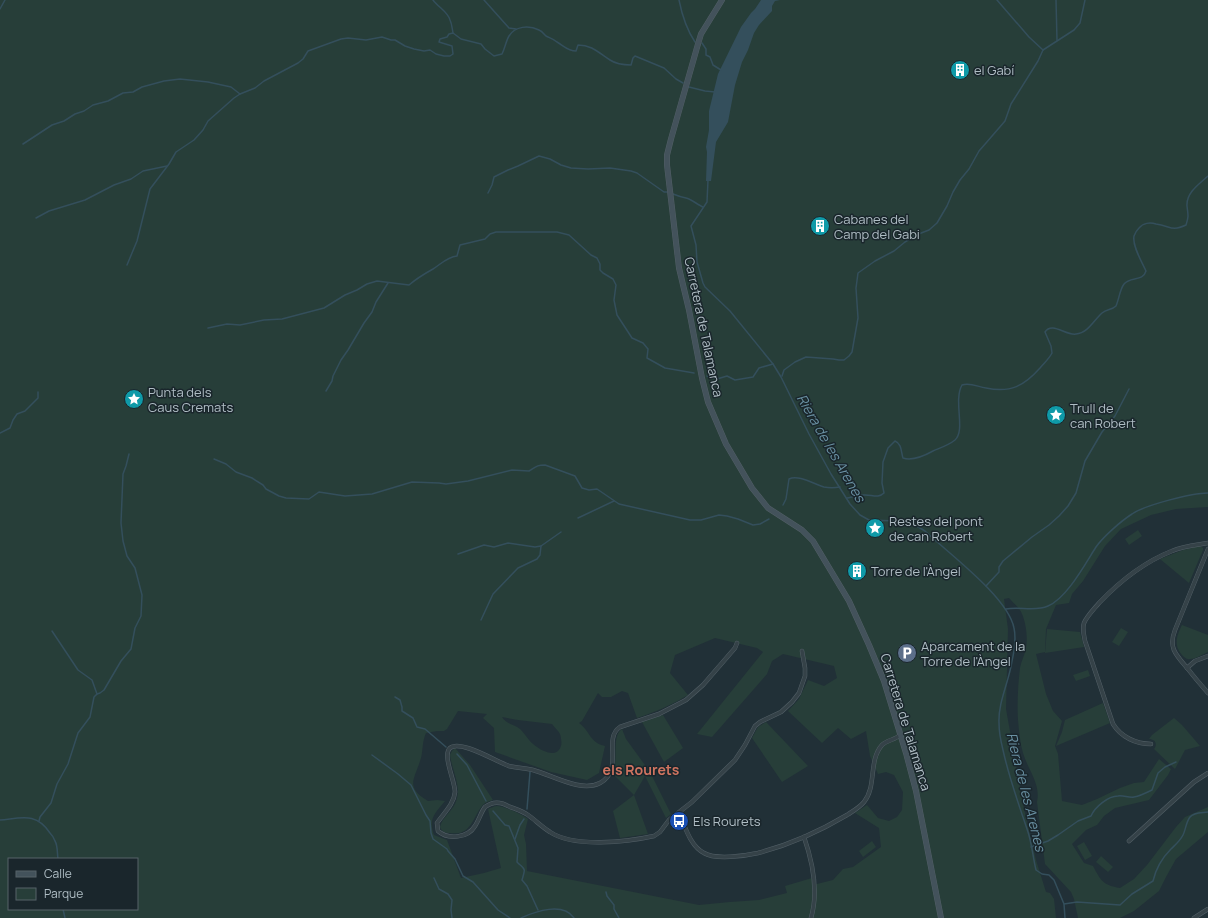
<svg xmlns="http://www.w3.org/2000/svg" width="1208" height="918" viewBox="0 0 1208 918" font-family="Manrope,sans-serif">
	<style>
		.green { fill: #273e39; fill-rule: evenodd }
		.water { fill: #344f5c }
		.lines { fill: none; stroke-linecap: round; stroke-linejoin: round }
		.stream { stroke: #344f5c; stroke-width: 1.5 }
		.street-casing { stroke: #525f66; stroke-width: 4.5 }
		.secondary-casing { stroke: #525f66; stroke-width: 6 }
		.street { stroke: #354248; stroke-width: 3.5 }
		.secondary { stroke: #43525b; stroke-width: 5 }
		.labels { text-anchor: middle; stroke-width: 3; stroke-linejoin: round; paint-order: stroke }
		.poi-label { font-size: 13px; fill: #afbdc4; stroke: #1a262c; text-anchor: start }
		.street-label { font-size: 13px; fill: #afbdc4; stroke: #1a262c }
		.water-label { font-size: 14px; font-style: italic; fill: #6990a2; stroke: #1a262c }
		.neighbourhood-label { font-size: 14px; font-weight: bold; fill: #cf7460; stroke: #1a262c }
	</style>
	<rect width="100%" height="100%" fill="#213037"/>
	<!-- green -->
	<g class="green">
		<path d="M0,0H1208V507L1176,509L1151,515L1121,529L1105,546L1083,581L1072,594L1069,603L1056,605L1046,629L1045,652L1036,654L1046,694L1053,711L1062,721L1055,746L1058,754L1062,801L1082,805L1097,799L1120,788L1134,783L1144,782L1159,759L1171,769L1168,775L1149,800L1115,808L1104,816L1097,825L1086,830L1072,844L1084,863L1093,866C1101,881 1103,885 1120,888L1134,879L1147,865L1176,827L1185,817L1208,807V832L1176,859L1166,877L1159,891L1134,911L1120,918H1078L1074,899L1071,892L1045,864L1037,802C1041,784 1028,770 1023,753C1020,743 1019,731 1018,720C1017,704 1018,684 1020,668C1021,661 1025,655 1026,648C1028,638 1026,623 1022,614C1020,608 1013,603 1009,598L1004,599L1008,629L1006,709L1024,809L1036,860L1046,892L1050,893L1054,899L1056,918H0ZM715,638L757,648L763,652L697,734L712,737L767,674L772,661L783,654L834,666L837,678L824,686L808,680L799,699L788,711L822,743L838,728L851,739L866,731L870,756L878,774L886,772L894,775L903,792L902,810L897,817L889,821L878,818L867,805L855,813L879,828L881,847L853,867L843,869L833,880L813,885L812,878L785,886L787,893L759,900L730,902L699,905L527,871L526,844L524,835L528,819C523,815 504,806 497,806C494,806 491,808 488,809L501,868L484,873L461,878L447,840L434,835C428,819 435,813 445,801L437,800L428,801C404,787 415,779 421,758C423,750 422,742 426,733L437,731H444L447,729L458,711L487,714L483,718L494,728L495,752L551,772L587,780L599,773L605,746C590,743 590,731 579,723L582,721L598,693L602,697H611L622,691L628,693L637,718C655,712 672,705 688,695L670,673L675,655ZM502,717L518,720L552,724C554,727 558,730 560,734C561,737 562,743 561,746C557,758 544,752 537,747C530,743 526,735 520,729C514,724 506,724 502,717ZM9,859H137V909H9Z"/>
		<polygon points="1138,530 1142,536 1129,545 1125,539"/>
		<polygon points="1200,546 1203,548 1203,550 1189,583 1160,559 1183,550"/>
		<path d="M1182,625L1208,635V652C1203,654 1196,659 1190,659C1187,660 1184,657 1182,655C1173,645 1177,635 1182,625Z"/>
		<polygon points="1121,628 1128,632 1119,646 1112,642"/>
		<polygon points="1047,629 1080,632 1084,647 1045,653"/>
		<polygon points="1088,670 1090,676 1076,681 1073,675"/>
		<polygon points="1103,703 1110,723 1056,746 1062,732 1065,720"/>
		<polygon points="663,715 683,748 664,762 642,722"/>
		<path d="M1174,718L1182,725L1200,746L1185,750L1175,769L1154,749C1158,744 1155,739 1149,739L1152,735Z"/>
		<polygon points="766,722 808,766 782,782 752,738 758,727"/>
		<path d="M622,729L626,739L650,772L671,814L666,818L645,776L634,795L648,834L620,838L613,811L634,795L613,774C619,761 611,736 622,729Z"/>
		<path d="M455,748L470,765L493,800C489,801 484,803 482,806C472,819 471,836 450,833C445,833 442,832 440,827C442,818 451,812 455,804C463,788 452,771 450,755L452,751Z"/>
		<polygon points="872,841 876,847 863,857 859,851"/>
		<polygon points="1084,842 1092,856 1085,860 1077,846"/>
		<polygon points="1101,856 1113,867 1108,872 1096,862"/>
	</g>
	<!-- water -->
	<polygon class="water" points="761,0 780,0 775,1 772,6 772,11 759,25 754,33 748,50 742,62 735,85 728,122 716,142 711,181 706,181 707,152 706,147 709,130 709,111 718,74 741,27 751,13 755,9"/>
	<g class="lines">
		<!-- stream -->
		<g class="stream">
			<path d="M433,0C438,7 448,12 450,20C452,24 452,28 453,33"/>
			<polyline points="484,0 509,28 516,29"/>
			<path d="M679,0C682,15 687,30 695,42"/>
			<polyline points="997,0 1029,37 1043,50"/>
			<polyline points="1056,0 1057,40"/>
			<polyline points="0,9 5,0"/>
			<polyline points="702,43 706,49 706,55 710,57 713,65 721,70"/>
			<polyline points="689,87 705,91 715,92"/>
			<polyline points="23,144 52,125 64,121 75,114 84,111 93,105 108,101 123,93 133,92 142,87 164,81 180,79 208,82 231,87 240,94"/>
			<path d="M708,180L707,202L691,226L696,245L697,262L703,283L705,287L730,311L773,364L781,377L809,434L831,474L850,504L860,515L869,520L897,521L915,525L925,531C948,553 1008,597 1014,628C1016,637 1014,652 1012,661C1009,682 998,702 999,723C999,732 1001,742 1003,750C1009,778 1019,805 1028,832C1032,844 1033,858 1036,870L1042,874L1049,875L1054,880L1064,904L1065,918"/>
			<polyline points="488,193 492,185 494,177 508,170 518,166 539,156 550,159 561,165 571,168 588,169 610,168 631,171 637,173 664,192 667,192"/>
			<path d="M673,194C678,196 681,197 686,198C691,199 698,205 703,207"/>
			<polyline points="36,218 49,211 85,200 114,185 131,179 143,171 167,166"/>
			<path d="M127,265L137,241L150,189L169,164L176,152L194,140L203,130L208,121L234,98L240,94L255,88L264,81L298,63L303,59L308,51L341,39L348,38L366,40L382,37L391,40H395L405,46L414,49L424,51L430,50L436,54L444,56H450L453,54L452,46L439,42L440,39L447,37L449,34L453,33L461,39L481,44L485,49L494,56L502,54C505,48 506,41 509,36C515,26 529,25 539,30C542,31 544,34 546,36C550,38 554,39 557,42C564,46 568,51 576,51L578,45C592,45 599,53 610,60C616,64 624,65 631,65L633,58L635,56L664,68L676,79L683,83"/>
			<path d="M208,328L227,324L240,325L264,320L282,319L324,308L345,295L357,290L367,284L377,281L409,285C416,279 424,274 433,269C441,264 447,257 457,256L460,245L485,239L490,234L496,232H557L569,235L591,255L597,258L600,264V270L603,273L613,279L616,285L614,300L617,315L632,338L643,343L648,349L647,358L665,368L694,373"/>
			<polyline points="707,376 717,379 727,376 735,380 753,377 759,368 773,364"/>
			<polyline points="782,376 784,370 795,362 806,357 833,359 839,360 844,360 849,356 852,352 858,318 856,288 858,273 875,261 894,251 905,242 916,235 929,230 937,223 947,206 953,192 960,180 969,169 979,151 986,143 1005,121 1011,104 1038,61 1043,50 1074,30 1080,23 1085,0"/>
			<polyline points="326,391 332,381 333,376 341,360 348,350 364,323 372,312 376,302 388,283"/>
			<polyline points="0,433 10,428 13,420 17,414 25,411 38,398 38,392"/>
			<path d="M214,459L226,464L236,472L252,478L263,485L266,489L279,496L286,498L309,499L319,492L345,496L372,494L412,482L439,483L446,484L468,481L512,470L529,471C536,467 536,465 545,465L575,476L582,488L589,490L597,489L619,504L690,520H701L719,515L727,516L738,519L753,525L760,524L769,519"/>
			<path d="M847,498C852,497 858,495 863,495C871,494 878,499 884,493L882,483L883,462L888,448L895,441C902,444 901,452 903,458C912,461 924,456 933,451C940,448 949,445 955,440C966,430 953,401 962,385C970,382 978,387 986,388C1011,393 1024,386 1040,368C1044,363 1049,359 1052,353L1051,346L1045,332C1052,321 1066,336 1076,334C1088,333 1094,320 1102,313C1107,309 1112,310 1116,306C1119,299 1120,289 1124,284C1130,276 1143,282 1146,271C1142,262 1132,246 1134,236C1135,233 1137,230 1139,228C1143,223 1150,222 1156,224C1171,226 1171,232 1186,225C1189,216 1188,215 1187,206C1186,193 1199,184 1208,176"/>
			<path d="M783,505L786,499L789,479C798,474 814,484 824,487C829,488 834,488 840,487"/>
			<polyline points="578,518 614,501"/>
			<polyline points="458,554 484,545 494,547 508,543 535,547 541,546"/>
			<polyline points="986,586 999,572 999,567 1003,561 1032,537 1049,525 1059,516 1068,506 1076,493 1085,461 1102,432 1115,416 1129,389"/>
			<path d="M1006,609C1019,606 1035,612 1048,606C1067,598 1085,564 1096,547C1103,537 1121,521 1132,514C1145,505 1192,493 1208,493"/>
			<polyline points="481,620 493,594 518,568 537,559 540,555 541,546 561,532"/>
			<polyline points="52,631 78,670 92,680 97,694"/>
			<polyline points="395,697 400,700 402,707 402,711 413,718 417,727 425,729 446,747"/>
			<polyline points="457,754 467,765 486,801"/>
			<polyline points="372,755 398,774 411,785 426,815 430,821 431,833 433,839 447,849 448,851 455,859 463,876 473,882 498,910 510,918"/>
			<polyline points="527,809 530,772"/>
			<path d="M493,811L505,825L509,826L518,848L517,862C525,870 526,867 522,880L527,886L538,910"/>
			<path d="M0,820C22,818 36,812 50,833C52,835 54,838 55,841C58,846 57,853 58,859"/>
			<polyline points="39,821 40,817 51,803 57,784 68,764 78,733 90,717 94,697 97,694 100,693 104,690 121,661 131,649 135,628 141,616 142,595 135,568 127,556 123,541 121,523 123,474 126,466 129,454"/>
			<polyline points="515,839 520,825 524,819"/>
			<path d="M1031,847L1048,841L1058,835L1078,821L1091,816C1095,807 1108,796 1118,796C1123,795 1129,798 1134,797C1140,796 1146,793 1152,790L1158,773L1165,767L1176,762"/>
			<polyline points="434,878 439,889 448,894 452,900 451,910 452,918"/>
			<polyline points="606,892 607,896 614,905 614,909 619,918"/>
			<path d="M1064,904L1077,902L1120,905L1132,894L1153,881C1156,868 1162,858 1171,849C1176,844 1180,841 1183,835C1186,829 1186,822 1190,817C1194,812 1203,813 1208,812"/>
			<polyline points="63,909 65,918"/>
			<path d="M521,918C536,911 563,902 574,918"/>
		</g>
		<!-- street casing -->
		<g class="street-casing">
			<g id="street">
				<path d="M1208,549L1175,630C1168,648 1176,655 1188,669C1194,677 1201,685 1208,693"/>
				<path d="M737,643L735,648L703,685L686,700L659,714L620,727C602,739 625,769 600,783C581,793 552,775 533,770C525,768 517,768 509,766C497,762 460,739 450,748C442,755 455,781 455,792C454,804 444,813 437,823L438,831C448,840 468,838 475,826C479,820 481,812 485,807C489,804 495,802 500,803C502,803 506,805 508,806C515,809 522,811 528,815C535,820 542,827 550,832C574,848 627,842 654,836L660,832L669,820L692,802L735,760L745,745L755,726L760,722L781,712L792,702L799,693L805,676V668L802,651"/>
				<polyline points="1187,668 1195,661 1208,656"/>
				<path d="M1151,744C1136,744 1121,737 1113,724L1085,641C1084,635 1082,629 1084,623C1087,616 1094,609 1099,603C1120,581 1144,562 1172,551C1183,546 1196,545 1208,543"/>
				<path d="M679,813C685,826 690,846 704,853C715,860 745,856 758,853C789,845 820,831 847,815C853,811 859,808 864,802C877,786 868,761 882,745C887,740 895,740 900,735"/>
				<path d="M804,837C813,863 819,891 811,918"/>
				<polyline points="1129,841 1194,782 1208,773"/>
				<polyline points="1194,918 1208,909"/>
			</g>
		</g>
		<!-- secondary casing -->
		<g class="secondary-casing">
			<polyline id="secondary" points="722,0 701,34 698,44 671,139 667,155 667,165 679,268 689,310 702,378 708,402 726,444 752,488 768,508 802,530 813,541 849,601 869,645 884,681 906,753 916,791 941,918"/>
		</g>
		<!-- street -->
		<use href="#street" class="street"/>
		<!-- secondary -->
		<use href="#secondary" class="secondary"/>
	</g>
	<!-- icons -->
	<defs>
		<g id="building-disc" transform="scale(1)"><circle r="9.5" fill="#0f9aa8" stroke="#1a262c"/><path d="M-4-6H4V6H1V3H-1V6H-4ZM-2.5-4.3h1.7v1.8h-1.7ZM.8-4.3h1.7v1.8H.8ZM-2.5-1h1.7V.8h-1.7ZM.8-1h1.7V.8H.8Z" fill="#fff"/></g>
		<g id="sight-disc" transform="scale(1)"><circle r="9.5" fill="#0f9aa8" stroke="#1a262c"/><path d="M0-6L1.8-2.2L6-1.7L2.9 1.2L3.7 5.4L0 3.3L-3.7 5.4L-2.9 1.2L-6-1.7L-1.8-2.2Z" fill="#fff"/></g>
		<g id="parking-disc" transform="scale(1)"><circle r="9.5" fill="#5c6f8a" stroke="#1a262c"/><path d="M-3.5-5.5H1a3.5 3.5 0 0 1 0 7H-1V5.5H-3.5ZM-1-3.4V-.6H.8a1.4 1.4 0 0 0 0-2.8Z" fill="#fff"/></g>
		<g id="bus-disc" transform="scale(1)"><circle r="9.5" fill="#1a4fb4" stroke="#1a262c"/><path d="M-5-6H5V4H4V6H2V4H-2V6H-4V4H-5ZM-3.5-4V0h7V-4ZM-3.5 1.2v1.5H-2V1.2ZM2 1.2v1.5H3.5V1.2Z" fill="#fff"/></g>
	</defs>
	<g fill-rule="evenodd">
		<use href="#building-disc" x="960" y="70"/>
		<use href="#building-disc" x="820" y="226"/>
		<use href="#sight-disc" x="134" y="399"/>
		<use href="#sight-disc" x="1056" y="415"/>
		<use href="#sight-disc" x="875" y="528"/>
		<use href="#building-disc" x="857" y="571"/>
		<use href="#parking-disc" x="907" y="653"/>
		<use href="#bus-disc" x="679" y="821"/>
	</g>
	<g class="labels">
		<!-- poi labels -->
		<g class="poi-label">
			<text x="974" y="75">el Gabí</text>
			<text x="834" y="224">Cabanes del<tspan x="834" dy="15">Camp del Gabi</tspan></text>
			<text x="148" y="397">Punta dels<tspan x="148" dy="15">Caus Cremats</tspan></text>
			<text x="1070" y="413">Trull de<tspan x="1070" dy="15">can Robert</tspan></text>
			<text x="889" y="526">Restes del pont<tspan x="889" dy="15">de can Robert</tspan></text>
			<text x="871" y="576">Torre de l'Àngel</text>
			<text x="921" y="651">Aparcament de la<tspan x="921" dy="15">Torre de l'Àngel</tspan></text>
			<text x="693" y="826">Els Rourets</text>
		</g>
		<!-- street labels -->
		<g class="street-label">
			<text transform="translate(704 327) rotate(78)" y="5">Carretera de Talamanca</text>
			<text transform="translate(906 722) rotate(73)" y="5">Carretera de Talamanca</text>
		</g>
		<!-- water labels -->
		<g class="water-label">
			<text transform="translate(831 448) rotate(60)" y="5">Riera de les Arenes</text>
			<text transform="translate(1026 792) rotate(76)" y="5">Riera de les Arenes</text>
		</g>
		<!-- neighbourhood labels -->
		<g class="neighbourhood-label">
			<text x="641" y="775">els Rourets</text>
		</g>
	</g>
	<!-- legend -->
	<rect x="8" y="858" width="130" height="52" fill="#1a262c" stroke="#566269"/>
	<rect x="16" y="871" width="20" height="6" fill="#43525b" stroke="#566269"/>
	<text x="44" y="878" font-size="12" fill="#afbdc4">Calle</text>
	<rect x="16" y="888" width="20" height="12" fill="#273e39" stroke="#566269"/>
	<text x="44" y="898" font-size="12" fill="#afbdc4">Parque</text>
</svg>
